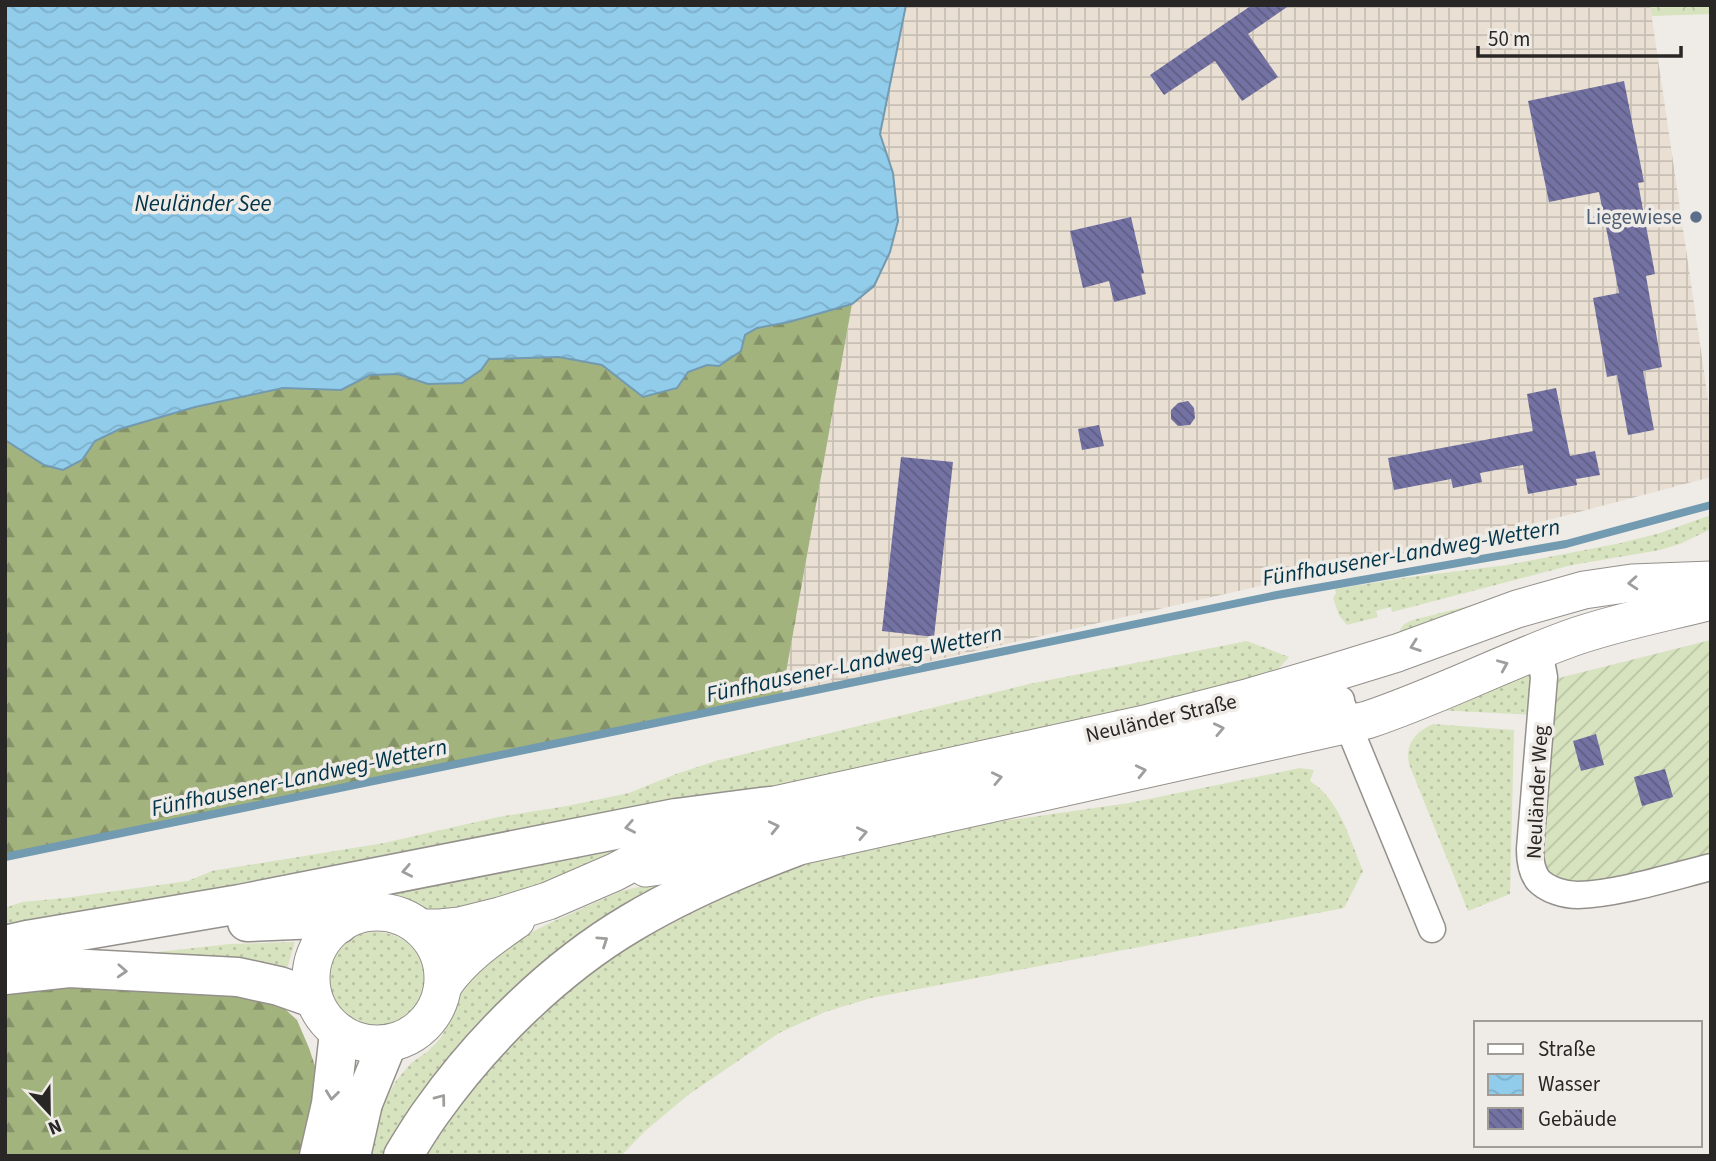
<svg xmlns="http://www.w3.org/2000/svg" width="1716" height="1161" viewBox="0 0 1716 1161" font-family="'Source Sans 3',sans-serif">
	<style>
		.industrial { fill: url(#industrial-grid) }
		.grass { fill: url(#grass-dots) }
		.forest { fill: url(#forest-firs) }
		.park { fill: url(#park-crowns) }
		.garden { fill: url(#garden-furrows) }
		.water { fill: url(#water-waves); stroke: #729ab0; stroke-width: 2 }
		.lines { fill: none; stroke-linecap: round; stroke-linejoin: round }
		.stream { stroke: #729ab0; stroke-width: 8 }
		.building { fill: url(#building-back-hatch) }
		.street-casing { stroke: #94908b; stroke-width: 29 }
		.secondary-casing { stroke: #94908b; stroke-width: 39 }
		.highway-casing { stroke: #94908b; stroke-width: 41 }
		.street { stroke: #fff; stroke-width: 26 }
		.secondary { stroke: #fff; stroke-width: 37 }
		.highway { stroke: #fff; stroke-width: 38 }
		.oneway { stroke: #9f9e9d }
		.service-dot { fill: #5c6f8a; stroke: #efebe6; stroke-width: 2.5 }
		.labels { text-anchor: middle; stroke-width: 7; stroke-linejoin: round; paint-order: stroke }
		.service-label { font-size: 21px; fill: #4e5e75; stroke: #efebe6; text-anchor: end }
		.street-label { font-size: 21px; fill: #292725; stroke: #efebe6 }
		.water-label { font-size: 23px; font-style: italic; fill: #003449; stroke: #efebe6 }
	</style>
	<defs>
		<pattern id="industrial-grid" width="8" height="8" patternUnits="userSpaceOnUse" patternTransform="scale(1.75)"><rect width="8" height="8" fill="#e9dfd3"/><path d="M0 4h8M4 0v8" fill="none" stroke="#c8bfb5"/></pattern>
		<pattern id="grass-dots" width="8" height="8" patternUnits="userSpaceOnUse" patternTransform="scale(1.75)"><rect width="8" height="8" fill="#d7e3bf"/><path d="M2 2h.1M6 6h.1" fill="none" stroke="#b9c3a4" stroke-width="1.8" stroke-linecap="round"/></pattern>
		<pattern id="forest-firs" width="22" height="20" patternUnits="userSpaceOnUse" patternTransform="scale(1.75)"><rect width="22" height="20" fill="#a3b37e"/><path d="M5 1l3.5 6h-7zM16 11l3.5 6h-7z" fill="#859267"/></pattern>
		<pattern id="park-crowns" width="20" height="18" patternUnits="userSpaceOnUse" patternTransform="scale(1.75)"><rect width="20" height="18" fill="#d7e3bf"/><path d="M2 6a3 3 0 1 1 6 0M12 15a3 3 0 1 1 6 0" fill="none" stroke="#b9c3a4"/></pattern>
		<pattern id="garden-furrows" width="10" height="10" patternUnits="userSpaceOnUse" patternTransform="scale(1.75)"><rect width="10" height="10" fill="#d7e3bf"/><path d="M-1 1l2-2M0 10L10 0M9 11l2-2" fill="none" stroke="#b9c3a4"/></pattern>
		<pattern id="water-waves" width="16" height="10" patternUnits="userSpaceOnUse" patternTransform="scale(1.75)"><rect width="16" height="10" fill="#91cceb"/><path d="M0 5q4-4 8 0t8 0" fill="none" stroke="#7dafc9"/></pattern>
		<pattern id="building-back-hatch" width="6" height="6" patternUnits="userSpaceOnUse" patternTransform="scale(1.75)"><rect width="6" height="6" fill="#7372a3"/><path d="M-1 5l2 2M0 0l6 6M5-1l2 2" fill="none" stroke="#5e5e85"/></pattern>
	</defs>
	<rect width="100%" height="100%" fill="#efebe6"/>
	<!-- industrial -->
	<polygon class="industrial" points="906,5 1650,5 1711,419 1711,477 1537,523 782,695 852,304 874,286 893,173 880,134"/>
	<!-- grass -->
	<g class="grass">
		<polygon points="1711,515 1711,529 1680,544 1660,550 1572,565 1392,612 1391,607 1376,611 1378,617 1347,625 1339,615 1333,598 1336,593 1335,589 1403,578 1507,565 1621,543 1660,533"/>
		<path d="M1524,592L1399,634C1401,625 1405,623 1413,620Z"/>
		<polygon points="1247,641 1289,657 1272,676 869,769 5,935 5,908 22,902 65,898 188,881 212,871 384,843 498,817 567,806 629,793 676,774 716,761 1029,684"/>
		<polygon points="1530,673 1534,715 1436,710"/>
		<path d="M1433,724L1514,730L1510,894L1468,911L1409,764C1405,744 1415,732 1433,724Z"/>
		<path d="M1300,768L1314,770L1310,781C1340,800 1350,840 1363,871L1344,908L871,998L825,1012L779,1033L688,1095L644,1132L621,1156H416L459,1096L592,960L785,866L923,836L996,822L1129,803Z"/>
		<polygon points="618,847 610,855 474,913 424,911 395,901 376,900 373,889"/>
		<polygon points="675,879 389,1156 365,1156 379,1111 396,1081 411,1063 427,1052 440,1039 455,1012 460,993 469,979 510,943 550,923 621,891"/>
		<circle cx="376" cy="982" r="50"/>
		<polygon points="295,942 286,972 122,956 230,944"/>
	</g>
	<!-- forest -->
	<g class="forest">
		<polygon points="852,304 782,695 5,857 5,440 44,465 82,460 95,441 120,429 195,407 283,388 340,390 370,375 398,374 428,384 481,370 489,359 559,357 602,365 643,397 677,388 688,372 707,365 719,366 741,351 745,335 757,328 789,322"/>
		<polygon points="37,981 231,989 276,1001 297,1020 309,1048 318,1075 306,1156 5,1156 5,987"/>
	</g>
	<!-- park -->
	<polygon class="park" points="1650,5 1711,5 1711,14 1652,16"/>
	<!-- garden -->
	<polygon class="garden" points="1711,640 1711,858 1587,886 1550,878 1541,863 1555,679"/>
	<!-- water -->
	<polygon class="water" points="5,5 906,5 880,134 893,173 898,221 890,252 874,286 852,304 789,322 757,328 745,335 741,351 719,366 707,365 688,372 677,388 643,397 602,365 559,357 489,359 481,370 462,383 428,384 398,374 370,375 341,390 283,388 195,407 120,429 95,441 82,460 63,470 44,465 5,440"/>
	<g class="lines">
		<!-- stream -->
		<polyline class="stream" points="5,857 1277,595 1566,544 1711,505"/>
	</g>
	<!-- building -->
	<g class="building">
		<polygon points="1252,5 1290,5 1248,34 1278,77 1242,101 1215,61 1164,95 1150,75"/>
		<polygon points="1624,81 1644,182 1638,183 1655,274 1646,276 1662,367 1643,371 1654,430 1628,435 1617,375 1607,377 1593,298 1619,293 1599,192 1549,202 1528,101"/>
		<polygon points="1131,217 1144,273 1141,274 1146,294 1114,302 1109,281 1083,288 1070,231"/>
		<polygon points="1556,388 1570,456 1595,451 1600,475 1576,479 1577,485 1528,494 1523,465 1480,473 1482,482 1453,488 1451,479 1394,490 1388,458 1533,431 1527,394"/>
		<polygon points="1188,401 1194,408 1195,418 1190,425 1178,426 1171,419 1171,410 1178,403"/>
		<polygon points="1099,425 1104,446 1082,450 1078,429"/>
		<polygon points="901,457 953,462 934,637 882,631"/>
		<polygon points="1596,734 1604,765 1581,771 1573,741"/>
		<polygon points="1665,769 1673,797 1642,806 1634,777"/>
	</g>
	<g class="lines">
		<!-- street casing -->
		<g class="street-casing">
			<g id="street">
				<path d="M1539,650L1544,677L1530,849C1530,859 1531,871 1538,880C1547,890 1565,895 1578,895C1618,894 1671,877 1711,867"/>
				<polyline points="1343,707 1348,725 1432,929"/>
				<polyline points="717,841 783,825 1256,721 1341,700"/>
			</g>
		</g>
		<!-- secondary casing -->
		<g class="secondary-casing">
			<g id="secondary">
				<path d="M646,868L795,847L1367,720C1436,697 1502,663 1571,638C1616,622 1664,613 1711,601"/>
				<circle cx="377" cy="978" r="66"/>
				<polyline points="421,928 440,928 460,926 500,916 548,901 615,872 645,856 685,837 770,806 1149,723 1247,698 1332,673 1397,653 1517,609 1584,590 1632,583 1711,580"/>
				<path d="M444,984C463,957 489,939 516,920"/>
			</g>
		</g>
		<!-- highway casing -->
		<g class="highway-casing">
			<g id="highway">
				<polyline points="247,922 318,919 339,924"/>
				<polyline points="5,945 27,940 240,904 676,818 770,806"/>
				<polyline points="5,975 69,968 238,977 279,986 313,998"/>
				<polyline points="319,1156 331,1104 339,1033"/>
				<polyline points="351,1156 363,1103 387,1044"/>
				<path d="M403,1156C412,1141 421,1126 432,1111C483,1039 555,968 631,923C683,892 739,868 795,847"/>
			</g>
		</g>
		<!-- street -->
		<use href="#street" class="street"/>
		<!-- secondary -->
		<use href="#secondary" class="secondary"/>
		<!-- highway -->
		<use href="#highway" class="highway"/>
	</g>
	<!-- one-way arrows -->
	<defs><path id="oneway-chevron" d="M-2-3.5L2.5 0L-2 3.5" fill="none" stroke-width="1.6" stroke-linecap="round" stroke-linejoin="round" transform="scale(1.75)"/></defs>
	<g class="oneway">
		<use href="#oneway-chevron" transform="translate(1633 583) rotate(176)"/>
		<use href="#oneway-chevron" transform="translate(1415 646) rotate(160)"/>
		<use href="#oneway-chevron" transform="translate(1503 665) rotate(-23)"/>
		<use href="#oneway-chevron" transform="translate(1219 729) rotate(-12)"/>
		<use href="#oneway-chevron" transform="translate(1141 771) rotate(-13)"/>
		<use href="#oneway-chevron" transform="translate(997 778) rotate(-12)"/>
		<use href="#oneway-chevron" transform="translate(630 827) rotate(169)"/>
		<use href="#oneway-chevron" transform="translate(774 827) rotate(-13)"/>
		<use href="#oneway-chevron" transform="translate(862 833) rotate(-12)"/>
		<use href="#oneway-chevron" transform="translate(407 871) rotate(169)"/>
		<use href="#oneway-chevron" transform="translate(603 941) rotate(-34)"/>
		<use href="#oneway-chevron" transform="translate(122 971) rotate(3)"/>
		<use href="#oneway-chevron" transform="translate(332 1095) rotate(97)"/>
		<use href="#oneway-chevron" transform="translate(441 1099) rotate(-53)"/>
	</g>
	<!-- markers -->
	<circle class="service-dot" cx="1696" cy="217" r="7"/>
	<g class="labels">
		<!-- service labels -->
		<g class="service-label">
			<text x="1682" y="224">Liegewiese</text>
		</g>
		<!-- street labels -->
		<g class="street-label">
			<text transform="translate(1161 718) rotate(-13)" y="7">Neuländer Straße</text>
			<text transform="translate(1537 792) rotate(-87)" y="7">Neuländer Weg</text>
		</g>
		<!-- water labels -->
		<g class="water-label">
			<text x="203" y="211">Neuländer See</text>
			<text transform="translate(1411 552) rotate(-10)" y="8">Fünfhausener-Landweg-Wettern</text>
			<text transform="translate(854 663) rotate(-12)" y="8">Fünfhausener-Landweg-Wettern</text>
			<text transform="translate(299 777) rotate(-12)" y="8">Fünfhausener-Landweg-Wettern</text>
		</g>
	</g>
	<!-- border -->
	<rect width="1716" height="1161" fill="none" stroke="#292725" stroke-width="14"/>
	<!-- legend -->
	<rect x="1474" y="1021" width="228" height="126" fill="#efebe6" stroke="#a09d99" stroke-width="2"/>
	<rect x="1488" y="1044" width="35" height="10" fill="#ffffff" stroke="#a09d99" stroke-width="2"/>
	<text x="1538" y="1056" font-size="21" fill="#292725">Straße</text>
	<rect x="1488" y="1074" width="35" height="21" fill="url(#water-waves)" stroke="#a09d99" stroke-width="2"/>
	<text x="1538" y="1091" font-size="21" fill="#292725">Wasser</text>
	<rect x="1488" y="1108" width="35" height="21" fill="url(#building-back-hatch)" stroke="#a09d99" stroke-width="2"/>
	<text x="1538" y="1126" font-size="21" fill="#292725">Gebäude</text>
	<!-- north arrow -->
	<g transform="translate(49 1112) rotate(158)" stroke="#efebe6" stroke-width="5" paint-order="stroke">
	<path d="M0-5L12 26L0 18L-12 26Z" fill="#292725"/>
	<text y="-10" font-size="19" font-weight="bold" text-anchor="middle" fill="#292725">N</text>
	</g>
	<!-- scale -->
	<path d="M1478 46v10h203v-10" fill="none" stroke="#292725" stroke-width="3.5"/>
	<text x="1488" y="46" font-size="21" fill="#292725" stroke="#efebe6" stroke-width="5" paint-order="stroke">50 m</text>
</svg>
